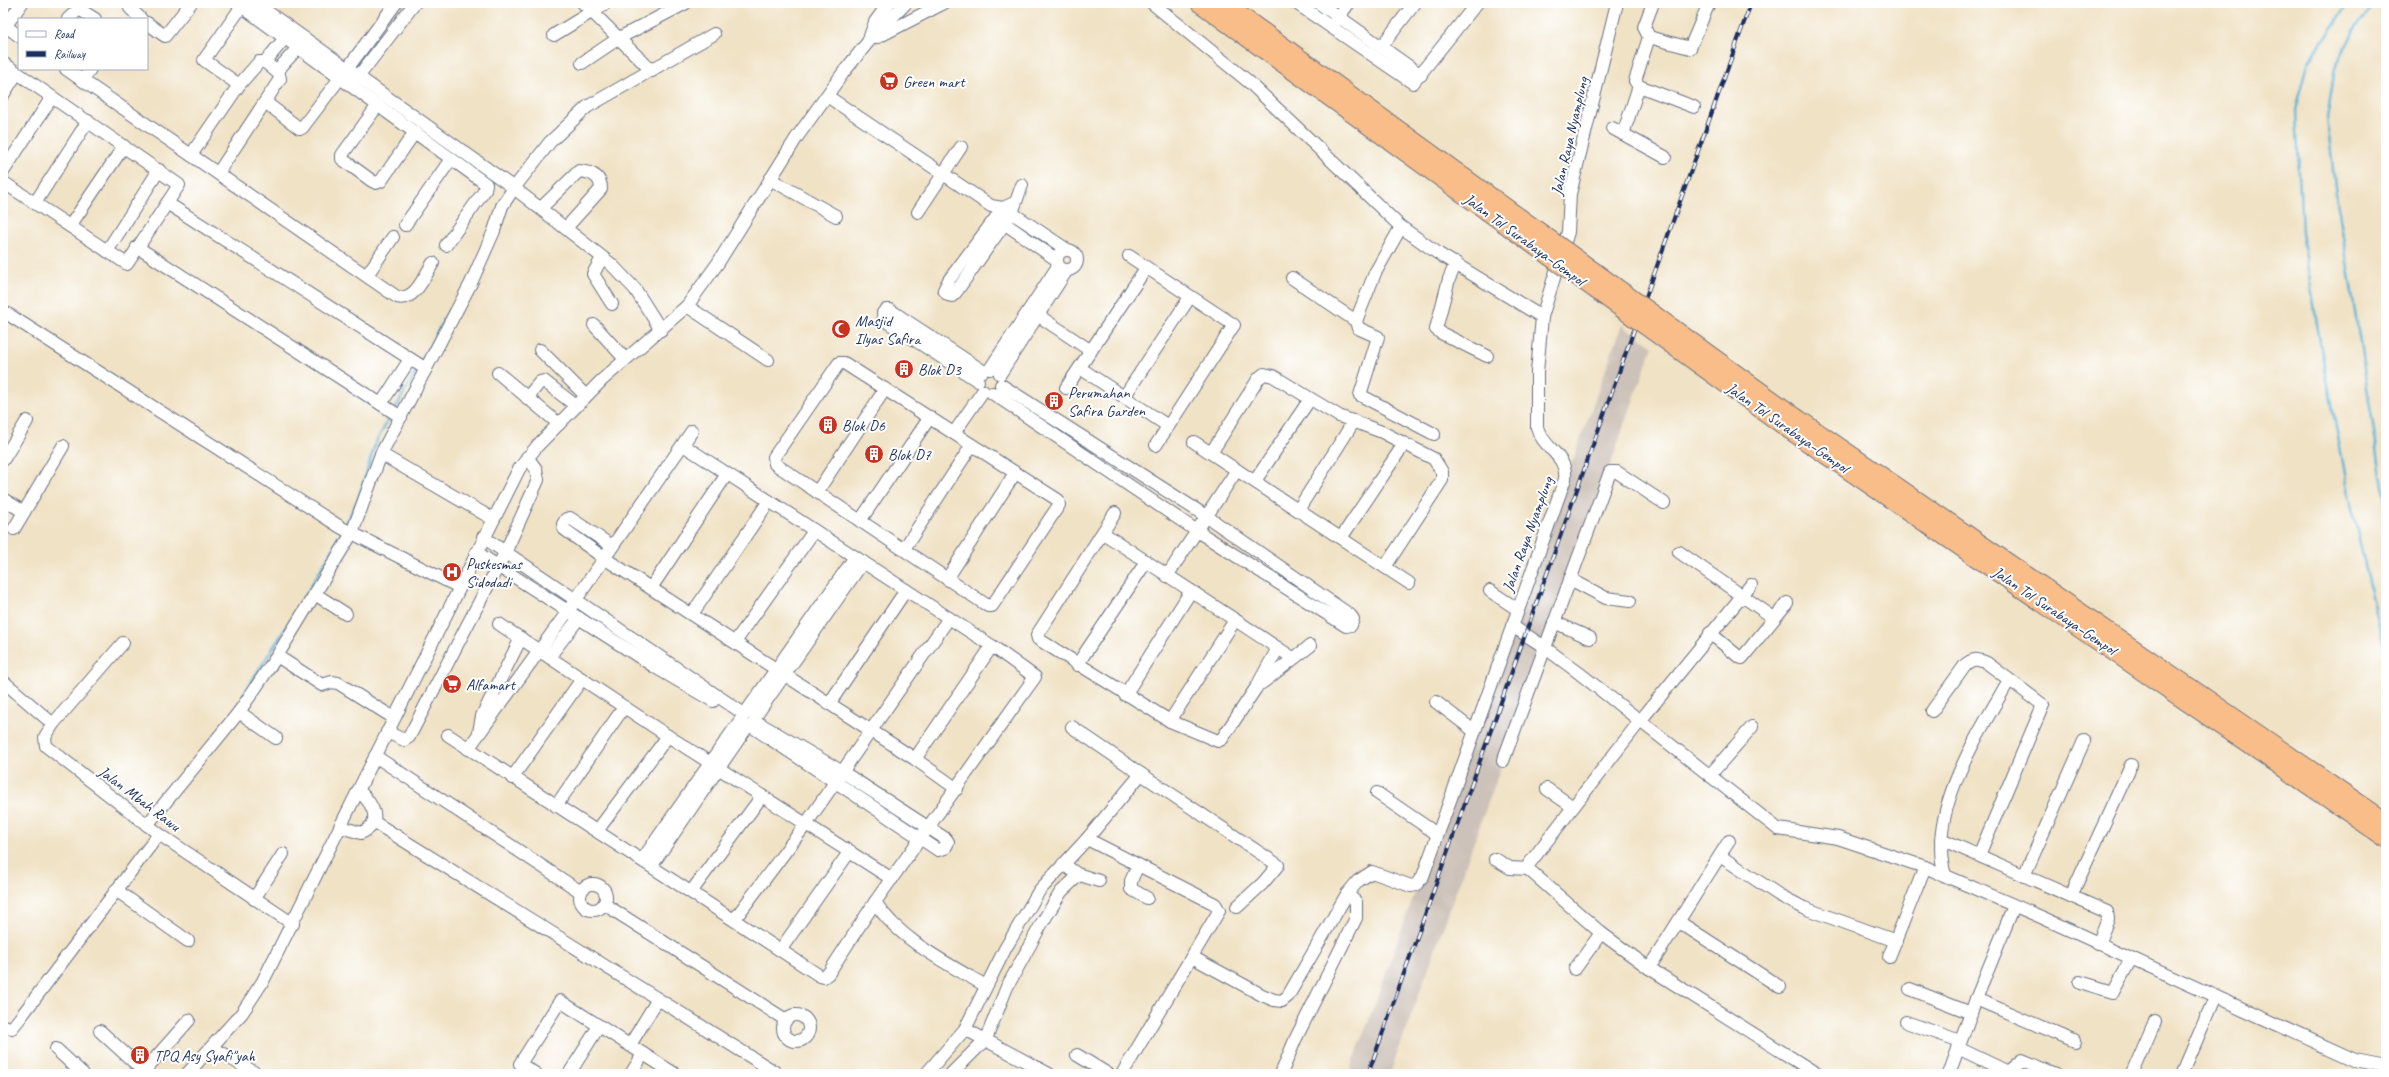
<svg xmlns="http://www.w3.org/2000/svg" width="2389" height="1077" viewBox="0 0 2389 1077" font-family="Caveat,sans-serif">
	<style>
		.industrial { fill: #cdc2b9 }
		.lines { fill: none; stroke-linecap: round; stroke-linejoin: round }
		.stream { stroke: #5bb3d8; stroke-width: 2.5 }
		.minor-casing { stroke: #666e82; stroke-width: 14 }
		.highway-casing { stroke: #666e82; stroke-width: 20 }
		.minor { stroke: #fff; stroke-width: 12 }
		.highway { stroke: #f8bd88; stroke-width: 18 }
		.rail-casing { stroke: #1b2f5e; stroke-width: 4 }
		.rail { stroke: #fff; stroke-width: 2.5; stroke-dasharray: 8; stroke-linecap: butt }
		.highway-bridge-casing { stroke: #666e82; stroke-width: 20; stroke-linecap: butt }
		.highway-bridge { stroke: #f8bd88; stroke-width: 18 }
		.labels { text-anchor: middle; stroke-width: 4; stroke-linejoin: round; paint-order: stroke }
		.poi-label { font-size: 16px; fill: #1b2f5e; stroke: #fff; text-anchor: start }
		.street-label { font-size: 16px; fill: #1b2f5e; stroke: #fff }
	</style>
	<rect width="100%" height="100%" fill="#fff"/>
	<filter id="ink" filterUnits="userSpaceOnUse"><feTurbulence type="fractalNoise" baseFrequency=".025" numOctaves="2"/><feDisplacementMap in="SourceGraphic" scale="8" xChannelSelector="R" yChannelSelector="G"/><feConvolveMatrix kernelMatrix="1 2 1 2 8 2 1 2 1" color-interpolation-filters="sRGB"/></filter>
	<filter id="wash" filterUnits="userSpaceOnUse"><feTurbulence type="fractalNoise" baseFrequency=".012" numOctaves="4" result="noise"/><feDisplacementMap in="SourceGraphic" scale="16" xChannelSelector="R" yChannelSelector="G"/><feGaussianBlur stdDeviation="0.9" result="paint"/><feColorMatrix in="noise" values="0 0 0 0 0 0 0 0 0 0 0 0 0 0 0 0 0 1.4 0 .05"/><feComposite in="paint" operator="in"/></filter>
	<g filter="url(#wash)">
		<rect width="100%" height="100%" fill="#f0e2c5"/>
		<!-- industrial -->
		<polygon class="industrial" points="1622,325 1653,346 1390,1074 1349,1074"/>
		<g class="lines">
			<!-- stream -->
			<g class="stream">
				<polyline points="2348,3 2308,64 2296,110 2302,233 2322,354 2351,504 2386,656"/>
				<polyline points="2376,3 2356,27 2335,68 2327,118 2335,187 2386,506"/>
				<polyline points="421,362 449,310"/>
				<polyline points="395,409 418,368"/>
				<polyline points="345,526 358,499 376,442 391,415"/>
				<polyline points="244,693 296,612 342,533"/>
			</g>
		</g>
	</g>
	<g filter="url(#ink)">
		<g class="lines">
			<!-- minor casing -->
			<g class="minor-casing">
				<g id="minor">
					<polyline points="132,3 130,8 141,19"/>
					<polyline points="237,3 486,184 485,190 446,245"/>
					<polyline points="255,3 514,188 611,264 635,289 661,330"/>
					<polyline points="583,3 652,71"/>
					<polyline points="1152,3 1249,82 1401,227 1439,254 1542,317"/>
					<polyline points="1296,3 1413,83 1477,3"/>
					<polyline points="1319,3 1421,75"/>
					<polyline points="68,19 79,9 95,19"/>
					<polyline points="147,23 165,36 191,3"/>
					<polyline points="1334,23 1349,3"/>
					<polyline points="554,35 606,3"/>
					<polyline points="19,36 7,27 7,24 22,3"/>
					<polyline points="878,37 944,3"/>
					<polyline points="1649,37 1690,48 1709,3"/>
					<polyline points="869,39 875,22 889,3"/>
					<polyline points="1381,47 1415,3"/>
					<polyline points="265,62 290,32"/>
					<polyline points="3,63 179,185 127,264 3,182"/>
					<polyline points="582,63 619,38 686,3"/>
					<path d="M66,69L397,297C415,302 425,275 433,263"/>
					<polyline points="347,69 396,3"/>
					<polyline points="277,71 304,41"/>
					<polyline points="358,77 415,3"/>
					<polyline points="83,80 90,69"/>
					<polyline points="239,85 204,60 242,6"/>
					<polyline points="1639,86 1694,107"/>
					<polyline points="3,95 17,73"/>
					<polyline points="827,96 991,206 1003,208 1012,213 1066,249"/>
					<polyline points="265,102 299,128 302,128 340,78"/>
					<polyline points="378,105 342,155 342,159 372,181 376,183 381,181 415,132"/>
					<polyline points="1612,128 1665,157"/>
					<polyline points="1623,134 1639,86 1635,81 1649,37 1644,27 1653,3"/>
					<polyline points="191,155 239,85 259,62 265,62 279,74 280,79 218,173"/>
					<polyline points="3,172 52,97"/>
					<polyline points="770,179 836,216"/>
					<polyline points="35,203 88,121"/>
					<polyline points="167,203 426,369"/>
					<polyline points="1014,203 1003,208 949,280 944,290 948,295 952,296 956,292 1012,213 1022,185"/>
					<path d="M541,208L579,171C591,172 601,176 601,189L566,228"/>
					<polyline points="918,212 961,147"/>
					<polyline points="997,218 1057,260"/>
					<polyline points="405,225 451,159"/>
					<polyline points="70,226 124,146"/>
					<polyline points="137,247 401,417"/>
					<circle cx="1067" cy="260" r="10"/>
					<polyline points="107,251 159,170"/>
					<polyline points="1129,256 1234,325 1156,445"/>
					<polyline points="602,258 593,274 612,304"/>
					<polyline points="1456,263 1449,279 1436,329 1441,333 1487,356"/>
					<polyline points="367,275 393,237"/>
					<polyline points="1292,278 1356,321 1358,328 1378,337 1360,395 1434,434"/>
					<polyline points="687,306 768,360"/>
					<polyline points="3,311 342,528 459,587"/>
					<polyline points="1039,316 1091,351"/>
					<polyline points="1356,321 1375,273 1401,227"/>
					<polyline points="594,325 625,359"/>
					<polyline points="540,350 586,396"/>
					<polygon points="839,363 844,363 1058,500 1059,505 992,606 988,606 775,464 774,457"/>
					<polyline points="1080,368 1168,426"/>
					<polyline points="990,369 1058,266"/>
					<polyline points="498,373 559,424"/>
					<polyline points="1000,374 1067,270"/>
					<polyline points="978,381 884,320 883,313 886,310 890,310 983,371"/>
					<polyline points="1066,388 1146,268"/>
					<polyline points="992,393 1197,531 1346,626 1351,625 1353,619 1350,615 1206,516 1001,385"/>
					<polyline points="1124,397 1190,297"/>
					<polyline points="527,398 540,382 544,381 576,406"/>
					<polyline points="381,404 410,359"/>
					<polyline points="954,433 983,391"/>
					<polyline points="1194,442 1409,583"/>
					<polyline points="1211,453 1259,378 1264,374 1273,376 1339,416 1382,432 1434,459 1442,472 1442,480 1385,567"/>
					<polyline points="381,454 493,519"/>
					<polyline points="3,460 27,421"/>
					<polyline points="1255,481 1310,399"/>
					<polyline points="817,492 885,389"/>
					<polyline points="3,499 24,512"/>
					<polyline points="1298,510 1354,421"/>
					<polyline points="1115,513 1037,635 1038,639 1170,721 1218,741 1222,739 1256,688 1278,648"/>
					<polyline points="860,521 930,417"/>
					<polyline points="14,529 63,446"/>
					<polyline points="1103,533 1293,658"/>
					<polyline points="483,537 744,714"/>
					<polyline points="1341,538 1404,444"/>
					<polyline points="612,546 570,518 566,519 563,524 564,529 604,558 915,759 957,789"/>
					<polyline points="904,549 972,445"/>
					<polyline points="476,552 655,667 713,701"/>
					<polyline points="1679,552 1774,618"/>
					<polyline points="1167,576 1237,470"/>
					<polyline points="947,579 1015,473"/>
					<polyline points="1570,579 1606,598 1630,601"/>
					<polyline points="1751,585 1640,721 1529,864 1528,869 1601,933 1649,968 1817,1074"/>
					<polyline points="651,588 727,474"/>
					<polyline points="1490,591 1517,609"/>
					<polyline points="315,594 346,614"/>
					<polyline points="692,614 769,501"/>
					<polyline points="1554,622 1590,638"/>
					<polyline points="499,624 668,736 892,879"/>
					<polyline points="1512,626 1540,644 1579,673 1778,829 1838,838 1925,867 2041,917 2355,1060 2386,1066"/>
					<polyline points="1710,633 1739,657 1742,658 1787,603"/>
					<polyline points="735,642 814,531"/>
					<polyline points="277,656 322,685 332,682 338,683 394,718"/>
					<polyline points="549,657 579,618"/>
					<polyline points="1077,665 1146,562"/>
					<polyline points="3,681 53,724 45,737 46,746 159,834 293,924"/>
					<polyline points="1262,683 1310,646"/>
					<polyline points="1125,695 1191,591"/>
					<polyline points="1436,702 1474,731"/>
					<polyline points="829,704 906,590"/>
					<path d="M1932,711L1965,665C1973,658 1977,659 1987,663L2043,705L1979,855"/>
					<polyline points="239,712 276,738"/>
					<polyline points="1170,721 1235,620"/>
					<polyline points="53,724 123,643"/>
					<polyline points="751,726 938,850 945,848 948,842 946,839 841,771 755,721"/>
					<polyline points="1072,727 1141,774"/>
					<polyline points="387,732 404,740 409,737 505,553 538,480 536,469 527,457"/>
					<polyline points="479,732 482,716 521,638"/>
					<polyline points="448,735 820,976 824,977 828,974 875,902 1035,677 992,646 683,445"/>
					<polyline points="468,749 568,611 692,431"/>
					<polyline points="375,756 581,892"/>
					<polyline points="915,759 992,646"/>
					<polyline points="1503,761 1610,472 1617,472 1664,503"/>
					<polyline points="1710,775 1752,727"/>
					<polyline points="512,778 582,679"/>
					<polyline points="1547,789 1573,807"/>
					<polyline points="1377,793 1437,834"/>
					<polyline points="556,806 624,707"/>
					<polyline points="374,822 775,1072"/>
					<polyline points="147,825 239,712 277,656 352,533 381,454 471,283 494,231 502,206 514,188 550,142 587,107 714,34"/>
					<path d="M341,827L361,833C385,823 372,803 359,791"/>
					<polyline points="597,831 668,736"/>
					<polyline points="1087,839 1141,774 1278,865 1263,883 1237,907"/>
					<polyline points="1941,839 2107,912 2108,919 2098,944"/>
					<polyline points="1720,856 1779,895 1804,908 1896,941"/>
					<polyline points="1495,859 1510,868 1528,869"/>
					<polyline points="642,860 855,557"/>
					<polyline points="1063,864 1077,874 1099,881"/>
					<polyline points="652,865 747,727 754,724 755,717 863,562"/>
					<polyline points="1138,865 1131,881 1131,889 1147,898"/>
					<path d="M1945,875C1926,813 1979,733 2009,680"/>
					<polyline points="2024,876 2084,741"/>
					<circle cx="593" cy="897" r="13"/>
					<polyline points="116,890 188,941"/>
					<polyline points="691,892 762,796"/>
					<polyline points="2071,896 2131,765"/>
					<polyline points="254,899 283,854"/>
					<path d="M875,902C898,939 948,964 986,986"/>
					<polyline points="604,904 786,1020"/>
					<polyline points="734,920 806,824 949,618"/>
					<polyline points="1679,922 1780,987"/>
					<polyline points="781,949 850,851"/>
					<path d="M1192,957L1262,995L1274,1000L1282,1001L1288,996L1347,894L1358,881L1372,872L1411,886L1416,885L1423,876L1565,479C1568,455 1542,448 1537,427V372L1542,317L1568,232L1570,194L1617,3"/>
					<polyline points="1889,957 1925,867"/>
					<polyline points="1649,968 1729,841"/>
					<polyline points="1575,969 1601,933"/>
					<polyline points="2080,982 2113,992 2131,959"/>
					<polyline points="1910,989 1971,1013"/>
					<polyline points="1976,999 2074,1041"/>
					<circle cx="796" cy="1028" r="13"/>
					<polyline points="1906,1022 1960,1041"/>
					<polyline points="3,1026 12,1028 20,1018 159,834"/>
					<polyline points="965,1029 1049,1074"/>
					<polyline points="100,1031 147,1074"/>
					<polyline points="630,1045 658,999"/>
					<polyline points="213,1048 257,1074"/>
					<polyline points="1958,1048 2006,1071 2010,1070 2022,1060 2056,1074"/>
					<polyline points="56,1049 83,1074"/>
					<polyline points="1077,1055 1108,1074"/>
					<polyline points="144,1071 189,1020"/>
					<polyline points="187,1074 242,1013 263,981 519,469 538,445 602,380 687,306 718,263 797,137 843,73 868,42 906,3"/>
					<polyline points="536,1074 520,1064 560,1001 675,1074"/>
					<polyline points="569,1074 599,1026"/>
					<polyline points="631,1074 643,1054"/>
					<polyline points="926,1074 965,1029 1005,949 1039,891 1087,839 1215,904 1219,911 1122,1074"/>
					<polyline points="951,1074 986,1039 1007,987 1042,923 1061,892 1079,875"/>
					<polyline points="1281,1074 1295,1040 1356,918 1356,902 1347,894"/>
					<polyline points="1949,1074 1976,999 2014,906"/>
					<polyline points="2132,1074 2155,1021"/>
					<polyline points="2182,1074 2215,997"/>
				</g>
			</g>
			<!-- highway casing -->
			<g class="highway-casing">
				<g id="highway">
					<polyline points="1200,3 1487,211"/>
					<polyline points="1223,3 1495,200"/>
					<polyline points="1798,419 2386,822"/>
					<polyline points="1790,430 2386,838"/>
				</g>
			</g>
			<!-- minor -->
			<use href="#minor" class="minor"/>
			<!-- highway -->
			<use href="#highway" class="highway"/>
			<!-- rail casing -->
			<g class="rail-casing">
				<polyline id="rail" points="1368,1074 1751,3"/>
			</g>
			<!-- rail -->
			<use href="#rail" class="rail"/>
			<!-- highway-bridge casing -->
			<g class="highway-bridge-casing">
				<g id="highway-bridge">
					<polyline points="1495,200 1798,419"/>
					<polyline points="1487,211 1790,430"/>
				</g>
			</g>
			<!-- highway-bridge -->
			<use href="#highway-bridge" class="highway-bridge"/>
		</g>
	</g>
	<!-- icons -->
	<defs>
		<g id="supermarket-disc" transform="scale(1)"><circle r="9.5" fill="#c8321e" stroke="#fff"/><path d="M-6-5.5h2.5l.6 2H6L4.5 2H-2.5L-4.4-4H-6ZM-1.5 3.2a1.3 1.3 0 1 0 .1 0ZM3 3.2a1.3 1.3 0 1 0 .1 0Z" fill="#fff"/></g>
		<g id="mosque-disc" transform="scale(1)"><circle r="9.5" fill="#c8321e" stroke="#fff"/><path d="M3.5-4.9A6 6 0 1 0 3.5 4.9A5 5 0 1 1 3.5-4.9Z" fill="#fff"/></g>
		<g id="building-disc" transform="scale(1)"><circle r="9.5" fill="#c8321e" stroke="#fff"/><path d="M-4-6H4V6H1V3H-1V6H-4ZM-2.5-4.3h1.7v1.8h-1.7ZM.8-4.3h1.7v1.8H.8ZM-2.5-1h1.7V.8h-1.7ZM.8-1h1.7V.8H.8Z" fill="#fff"/></g>
		<g id="hospital-disc" transform="scale(1)"><circle r="9.5" fill="#c8321e" stroke="#fff"/><path d="M-5-5h3v3.5h4V-5h3V5h-3V1.5h-4V5h-3Z" fill="#fff"/></g>
	</defs>
	<g fill-rule="evenodd">
		<use href="#supermarket-disc" x="889" y="81"/>
		<use href="#mosque-disc" x="841" y="329"/>
		<use href="#building-disc" x="904" y="369"/>
		<use href="#building-disc" x="1054" y="401"/>
		<use href="#building-disc" x="828" y="425"/>
		<use href="#building-disc" x="874" y="454"/>
		<use href="#hospital-disc" x="452" y="572"/>
		<use href="#supermarket-disc" x="452" y="684"/>
		<use href="#building-disc" x="140" y="1055"/>
	</g>
	<g class="labels">
		<!-- poi labels -->
		<g class="poi-label">
			<text x="903" y="87">Green mart</text>
			<text x="855" y="326">Masjid<tspan x="855" dy="18">Ilyas Safira</tspan></text>
			<text x="918" y="375">Blok D3</text>
			<text x="1068" y="398">Perumahan<tspan x="1068" dy="18">Safira Garden</tspan></text>
			<text x="842" y="431">Blok D6</text>
			<text x="888" y="460">Blok D7</text>
			<text x="466" y="569">Puskesmas<tspan x="466" dy="18">Sidodadi</tspan></text>
			<text x="466" y="690">Alfamart</text>
			<text x="154" y="1061">TPQ Asy Syafi"yah</text>
		</g>
		<!-- street labels -->
		<g class="street-label">
			<text transform="translate(1569 136) rotate(-77)" y="6">Jalan Raya Nyamplung</text>
			<text transform="translate(1525 239) rotate(36)" y="6">Jalan Tol Surabaya–Gempol</text>
			<text transform="translate(1788 427) rotate(35)" y="6">Jalan Tol Surabaya–Gempol</text>
			<text transform="translate(1527 534) rotate(-70)" y="6">Jalan Raya Nyamplung</text>
			<text transform="translate(2055 610) rotate(34)" y="6">Jalan Tol Surabaya–Gempol</text>
			<text transform="translate(140 798) rotate(37)" y="6">Jalan Mbah Rawu</text>
		</g>
	</g>
	<!-- margin -->
	<rect width="2389" height="1077" fill="none" stroke="#fff" stroke-width="16"/>
	<!-- legend -->
	<rect x="18" y="18" width="130" height="52" fill="#ffffff" stroke="#a4acbf"/>
	<rect x="26" y="31" width="20" height="6" fill="#ffffff" stroke="#a4acbf"/>
	<text x="54" y="38" font-size="12" fill="#1b2f5e">Road</text>
	<rect x="26" y="51" width="20" height="6" fill="#1b2f5e" stroke="#a4acbf"/>
	<text x="54" y="58" font-size="12" fill="#1b2f5e">Railway</text>
</svg>
